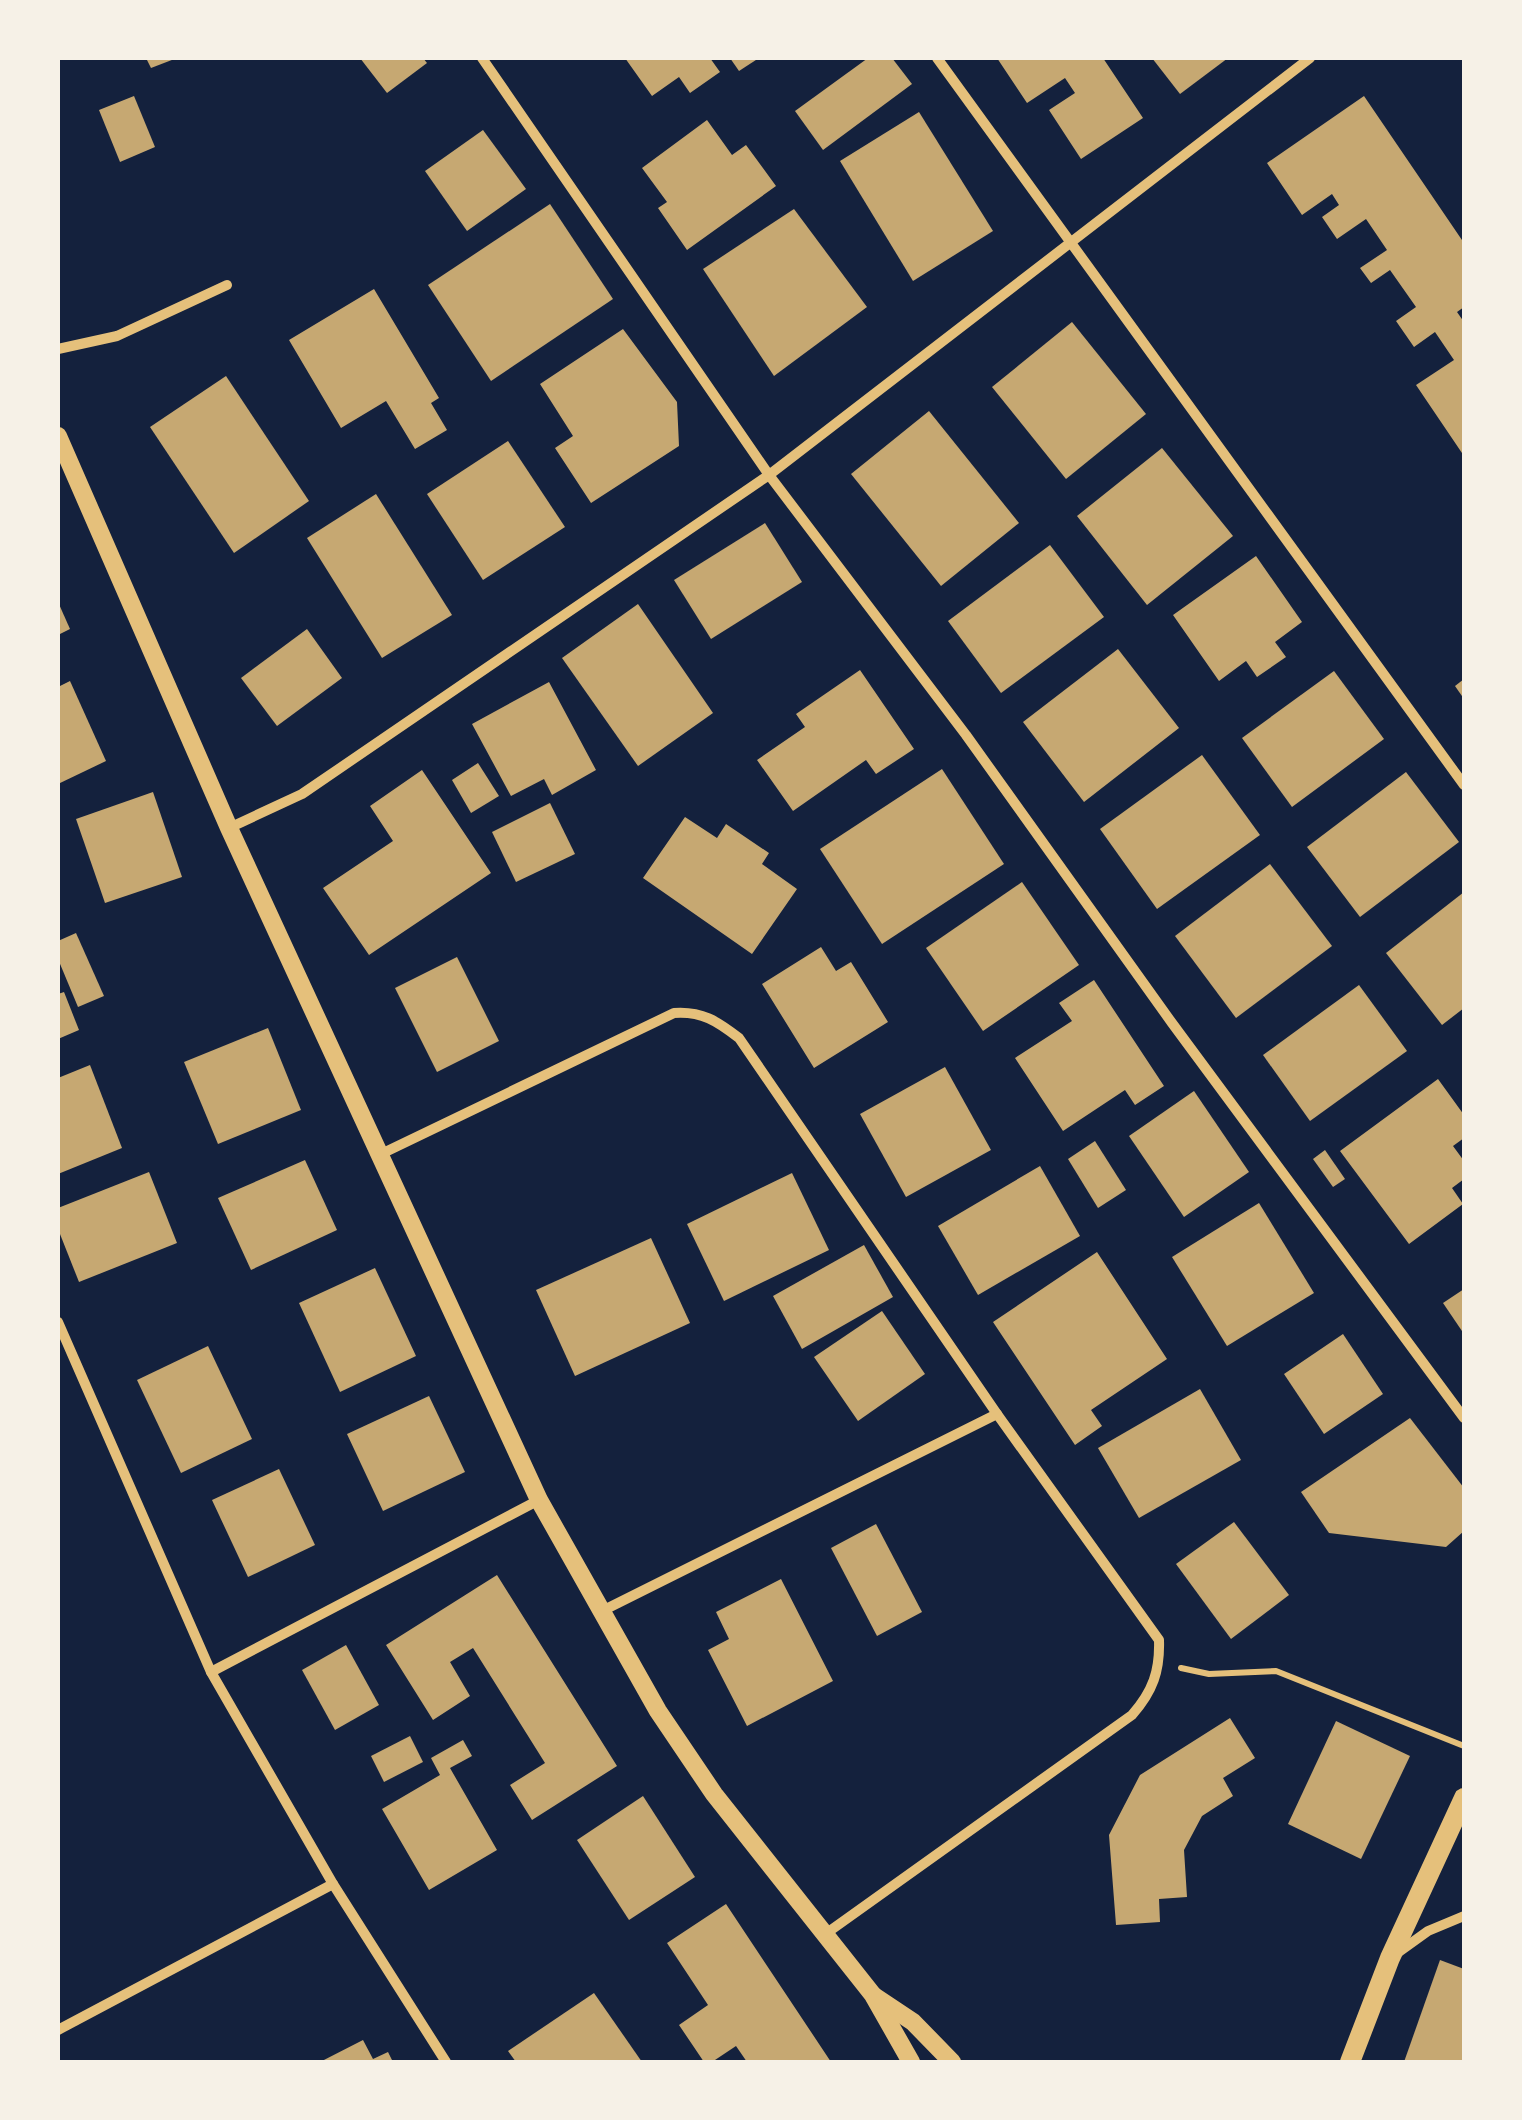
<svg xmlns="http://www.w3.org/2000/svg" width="1522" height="2120" viewBox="0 0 1522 2120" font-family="'Alegreya Sans',sans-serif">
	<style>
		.building { fill: #c6a872 }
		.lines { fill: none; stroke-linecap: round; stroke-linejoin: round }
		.path { stroke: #e5c07b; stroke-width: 6 }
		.minor { stroke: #e5c07b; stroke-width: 10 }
		.tertiary { stroke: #e5c07b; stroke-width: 18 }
		.secondary { stroke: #e5c07b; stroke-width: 20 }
	</style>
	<rect width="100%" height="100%" fill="#14213d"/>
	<!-- building -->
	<g class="building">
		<polygon points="146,58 177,58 151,68"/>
		<polygon points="360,58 423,58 427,63 387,93"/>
		<polygon points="625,58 710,58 720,72 690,93 679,77 652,96"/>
		<polygon points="730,58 759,58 739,71"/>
		<polygon points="868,58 892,58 912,84 823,150 795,111"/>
		<polygon points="997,58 1103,58 1143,118 1081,159 1049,110 1075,93 1065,78 1027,103"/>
		<polygon points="1152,58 1228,58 1180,94"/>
		<polygon points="134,96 155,147 120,162 99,110"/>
		<polygon points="1364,96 1464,243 1464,307 1457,312 1464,322 1464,456 1416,385 1454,360 1435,332 1414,347 1396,321 1416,307 1390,270 1371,283 1360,268 1387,250 1366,219 1337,239 1322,217 1339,205 1332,194 1302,215 1267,163"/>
		<polygon points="919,112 993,231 913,281 840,161"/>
		<polygon points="707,120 732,155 746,145 776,186 687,250 658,208 667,202 642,168"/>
		<polygon points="483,130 526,189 467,231 425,171"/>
		<polygon points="550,204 613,299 491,381 428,285"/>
		<polygon points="794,209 867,307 774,376 703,269"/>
		<polygon points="374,289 439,398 431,403 447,430 415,449 386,401 341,428 289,340"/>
		<polygon points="1072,322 1146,414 1066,479 992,387"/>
		<polygon points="623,329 677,402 679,446 591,503 555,448 573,436 540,384"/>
		<polygon points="226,376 309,501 234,553 150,427"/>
		<polygon points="929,411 1019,523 941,586 851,474"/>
		<polygon points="508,441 565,527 483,580 427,494"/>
		<polygon points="1162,448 1233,536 1147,605 1077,516"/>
		<polygon points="376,494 452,615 382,658 307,538"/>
		<polygon points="765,523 802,582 711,639 674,580"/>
		<polygon points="1050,545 1104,617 1001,693 948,621"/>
		<polygon points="1256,556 1302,622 1275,642 1286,657 1257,677 1246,661 1219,681 1173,615"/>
		<polygon points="58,602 70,629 58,635"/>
		<polygon points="638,604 713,713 638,766 562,658"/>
		<polygon points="307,629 342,678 277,726 241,678"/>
		<polygon points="1118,649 1179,728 1084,802 1023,722"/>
		<polygon points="860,670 914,749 876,774 866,760 793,811 757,760 805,727 796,714"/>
		<polygon points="1334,671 1384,739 1292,807 1242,738"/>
		<polygon points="1464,679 1464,699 1455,686"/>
		<polygon points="70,681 106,761 58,784 58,687"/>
		<polygon points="549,682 596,770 552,795 544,779 511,796 472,724"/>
		<polygon points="1202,755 1260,835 1157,909 1100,829"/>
		<polygon points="478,763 499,796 471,813 452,780"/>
		<polygon points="942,769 1004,864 882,944 820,849"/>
		<polygon points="422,770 491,873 369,955 323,888 393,841 370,806"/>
		<polygon points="1406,772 1459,842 1360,917 1307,847"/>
		<polygon points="153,792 182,877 105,903 76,819"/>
		<polygon points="550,803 575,854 516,882 492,832"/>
		<polygon points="685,817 717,838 726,824 769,853 762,864 797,889 752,954 643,878"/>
		<polygon points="1270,864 1332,946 1236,1018 1175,936"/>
		<polygon points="1022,882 1079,965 983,1031 926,948"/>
		<polygon points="1464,892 1464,1008 1442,1025 1386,953"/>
		<polygon points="76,933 104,996 78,1007 58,959 58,941"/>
		<polygon points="821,947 836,971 851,962 888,1022 814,1068 762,984"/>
		<polygon points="457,957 499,1041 437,1072 395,988"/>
		<polygon points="1094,980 1164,1086 1135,1105 1125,1090 1063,1131 1015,1058 1072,1021 1059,1003"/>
		<polygon points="1359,985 1407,1051 1310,1121 1263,1055"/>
		<polygon points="64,992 79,1030 58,1039 58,994"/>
		<polygon points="268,1028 301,1110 218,1144 184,1062"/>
		<polygon points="90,1065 122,1148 58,1174 58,1078"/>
		<polygon points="945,1067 991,1150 906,1197 860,1114"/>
		<polygon points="1438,1079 1464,1115 1464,1138 1453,1146 1464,1161 1464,1179 1452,1188 1463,1204 1409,1244 1340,1151"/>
		<polygon points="1194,1091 1249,1172 1184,1217 1129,1136"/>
		<polygon points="1095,1141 1126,1190 1098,1208 1068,1159"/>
		<polygon points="1325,1150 1345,1179 1333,1187 1313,1159"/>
		<polygon points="305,1160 337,1230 251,1270 218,1198"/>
		<polygon points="1040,1166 1080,1236 978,1295 938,1226"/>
		<polygon points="149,1172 177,1243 79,1282 58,1229 58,1208"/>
		<polygon points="792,1173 829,1250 724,1301 687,1224"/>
		<polygon points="1259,1203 1314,1293 1227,1346 1172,1257"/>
		<polygon points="651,1238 690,1323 575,1376 536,1290"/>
		<polygon points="864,1245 893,1297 802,1349 773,1296"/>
		<polygon points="1097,1252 1167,1359 1091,1410 1102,1426 1075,1445 993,1322"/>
		<polygon points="375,1268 416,1356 340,1392 299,1303"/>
		<polygon points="1464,1289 1464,1334 1443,1303"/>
		<polygon points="882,1311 925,1374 858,1421 814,1357"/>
		<polygon points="1343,1334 1383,1394 1324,1434 1284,1374"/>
		<polygon points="208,1346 252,1439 181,1473 137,1380"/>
		<polygon points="1200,1389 1241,1460 1139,1518 1098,1448"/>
		<polygon points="429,1396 465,1472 383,1511 347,1434"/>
		<polygon points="1410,1418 1464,1488 1464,1531 1446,1547 1329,1533 1301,1492"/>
		<polygon points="279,1469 315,1545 248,1577 212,1500"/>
		<polygon points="1234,1522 1289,1595 1231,1639 1176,1564"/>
		<polygon points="876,1524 922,1612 877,1636 831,1548"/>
		<polygon points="497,1575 617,1766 532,1820 510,1785 545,1763 473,1648 450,1662 470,1696 433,1720 386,1645"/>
		<polygon points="781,1579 833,1681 747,1726 708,1650 729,1639 716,1612"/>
		<polygon points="346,1645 379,1705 335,1730 302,1670"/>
		<polygon points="1230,1718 1255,1758 1223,1778 1233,1796 1202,1816 1184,1850 1187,1897 1159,1899 1160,1922 1116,1925 1109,1835 1140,1775"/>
		<polygon points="1336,1721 1410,1756 1361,1859 1288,1824"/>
		<polygon points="410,1736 423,1762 384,1782 371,1756"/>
		<polygon points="463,1740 472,1756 450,1768 497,1850 429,1890 382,1809 440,1775 431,1758"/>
		<polygon points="643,1796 695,1877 629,1920 577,1840"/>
		<polygon points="726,1904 831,2062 747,2062 736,2046 712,2062 704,2062 679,2025 708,2005 667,1943"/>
		<polygon points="1440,1960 1464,1969 1464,2062 1404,2062"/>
		<polygon points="594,1993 642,2062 516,2062 508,2051"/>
		<polygon points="363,2040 373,2059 388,2052 393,2062 320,2062"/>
	</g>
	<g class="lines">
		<!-- path -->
		<polyline class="path" points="1181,1668 1209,1674 1276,1671 1464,1746"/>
		<!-- minor -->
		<g class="minor">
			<polyline points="482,58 769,475 966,735 1172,1023 1464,1418"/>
			<polyline points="937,58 1464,785"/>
			<polyline points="58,349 117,336 227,285"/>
			<polyline points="229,828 302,794 769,475 1310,58"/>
			<path d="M379,1155L674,1013C702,1011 717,1021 739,1038L997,1414L1159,1640C1160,1671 1153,1691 1132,1715L824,1935"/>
			<polyline points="58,1322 211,1672 333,1884 446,2062"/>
			<polyline points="600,1612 997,1414"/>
			<polyline points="211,1672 539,1500"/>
			<polyline points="1396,1954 1428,1931 1464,1916"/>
			<polyline points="58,2030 333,1884"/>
		</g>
		<!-- tertiary -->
		<g class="tertiary">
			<polyline points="58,436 229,828 539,1500 658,1711 714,1794 873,1995 911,2062"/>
			<polyline points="874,1996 913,2022 952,2062"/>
		</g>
		<!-- secondary -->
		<polyline class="secondary" points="1350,2062 1390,1958 1464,1798"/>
	</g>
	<!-- border -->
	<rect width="1522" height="2120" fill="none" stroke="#f6f1e7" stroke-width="120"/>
</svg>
